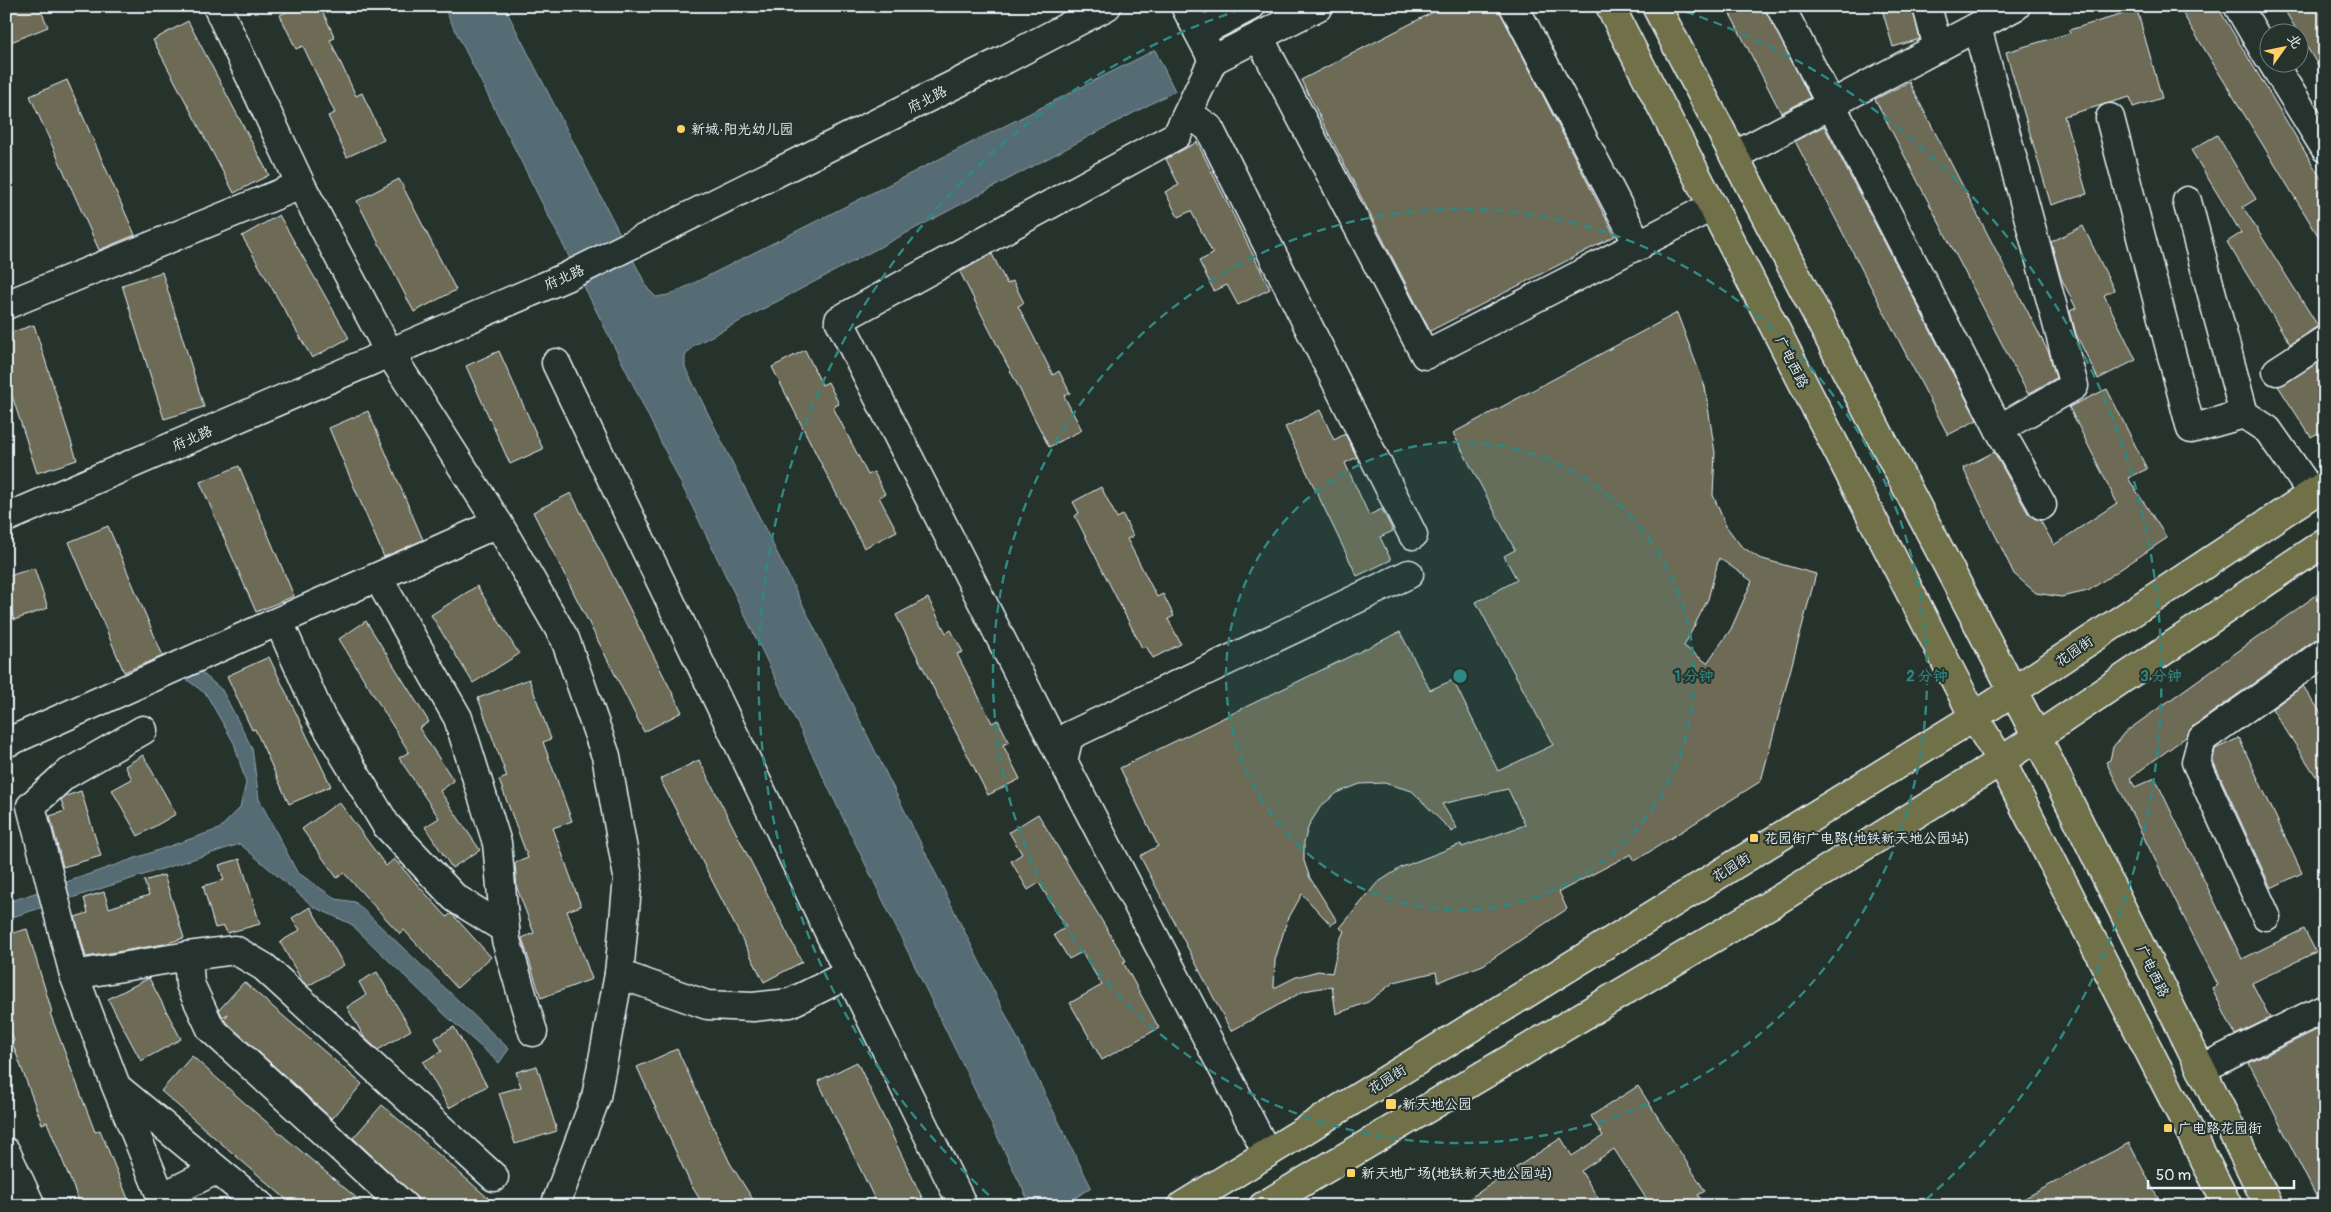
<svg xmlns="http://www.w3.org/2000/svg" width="2331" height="1212" viewBox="0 0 2331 1212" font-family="Pangolin,'LXGW WenKai TC',sans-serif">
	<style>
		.water { fill: #556c74; stroke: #90a1a9 }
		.building { fill: #6d6b56; stroke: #e8f1f8; fill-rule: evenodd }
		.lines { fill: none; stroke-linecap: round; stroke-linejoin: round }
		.minor-casing { stroke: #e8f1f8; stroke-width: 31 }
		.major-casing { stroke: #e8f1f8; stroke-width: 31 }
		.minor { stroke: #26332d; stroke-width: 28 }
		.major { stroke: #70704a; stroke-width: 28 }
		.ring { fill: none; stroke: #308883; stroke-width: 2.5; stroke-dasharray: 9 6 }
		.poi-dot { fill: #ffd166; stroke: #26332d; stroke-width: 2 }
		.labels { text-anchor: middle; stroke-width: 4; stroke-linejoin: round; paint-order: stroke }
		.street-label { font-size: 14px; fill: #e8f1f8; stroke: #26332d }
		.poi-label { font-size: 14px; fill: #e8f1f8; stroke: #26332d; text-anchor: start }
		.centre { fill: #308883; stroke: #26332d; stroke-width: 2.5 }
		.ring-label { font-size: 15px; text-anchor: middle; font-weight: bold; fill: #308883; stroke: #26332d; stroke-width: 4; stroke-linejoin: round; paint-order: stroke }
	</style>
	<rect width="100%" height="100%" fill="#26332d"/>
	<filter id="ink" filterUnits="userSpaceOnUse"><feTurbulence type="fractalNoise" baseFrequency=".02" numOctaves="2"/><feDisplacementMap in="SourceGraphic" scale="10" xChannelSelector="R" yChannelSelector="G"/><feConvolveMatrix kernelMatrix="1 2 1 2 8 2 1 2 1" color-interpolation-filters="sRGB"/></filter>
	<g filter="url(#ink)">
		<!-- water -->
		<g class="water">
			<polygon points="443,6 504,6 648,289 656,297 668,295 688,286 1155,50 1175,91 693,346 685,356 685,367 1091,1187 1064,1206 1031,1206 628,374"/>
			<polygon points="201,672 222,690 252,748 259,799 297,872 336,899 355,902 509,1049 499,1063 443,1013 351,924 314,907 240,844 6,919 6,903 219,829 240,808 246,783 234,743 206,694 186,679"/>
		</g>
		<!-- building -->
		<g class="building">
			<polygon points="6,6 39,6 48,27 11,42 6,32"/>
			<polygon points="299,6 320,6 335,38 330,40 356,96 362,93 384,140 347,157 328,116 335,113 303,46 296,49 280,15"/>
			<polygon points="1445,6 1497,6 1615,236 1430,331 1301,80"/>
			<polygon points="1726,6 1765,6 1810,98 1781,113"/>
			<polygon points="1881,6 1912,6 1920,39 1893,47"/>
			<polygon points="2195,6 2217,6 2325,185 2325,247 2183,14"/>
			<polygon points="2282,6 2320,6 2325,14 2325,77"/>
			<polygon points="2137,10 2162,98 2133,107 2130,97 2064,116 2087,194 2051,205 2006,52 2070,33 2069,30"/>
			<polygon points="188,21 269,175 234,193 153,40"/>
			<polygon points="67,80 135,235 99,250 30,96"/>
			<polygon points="1909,82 2049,353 2056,378 2028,394 1875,99"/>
			<polygon points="1824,126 1977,420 1948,435 1795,141"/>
			<polygon points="2217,135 2256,199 2243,207 2318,326 2290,344 2227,242 2241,233 2191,150"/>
			<polygon points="1197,142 1270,289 1238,305 1227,285 1214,291 1199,261 1213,254 1191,211 1178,217 1165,192 1179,185 1166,159"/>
			<polygon points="399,179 456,290 414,312 357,201"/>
			<polygon points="279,215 349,338 312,358 242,236"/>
			<polygon points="2083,226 2114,290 2104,295 2136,360 2098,379 2076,334 2070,311 2076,308 2061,278 2051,242"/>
			<polygon points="992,254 1007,284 1013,281 1024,303 1018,306 1053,375 1059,371 1070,393 1064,396 1082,430 1049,447 960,272"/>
			<polygon points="162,272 204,407 164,419 122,285"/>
			<path d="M1677,313L1705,387L1715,453L1713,495L1726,526L1741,546L1759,558L1816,574L1761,781L1635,861L1631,854L1559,892L1567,909L1483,965L1438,982L1436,972L1394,982L1368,1002L1336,1014L1332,986L1304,991L1231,1031L1140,856L1158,846L1120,768L1400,632L1430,690L1453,680L1498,771L1553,745L1476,602L1517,580L1504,556L1515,550L1453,433ZM1719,558L1752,581L1731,629L1707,663L1684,646L1708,599ZM1384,783L1412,791L1452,832L1457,828L1442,804L1508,789L1525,825L1462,847L1461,844L1402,867L1377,883L1340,928L1344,931L1339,942L1332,973L1318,971L1296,977L1274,988L1275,960L1287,921L1302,894L1331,925L1337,921L1310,878L1304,861V842L1309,825L1321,806L1337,793L1360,784Z"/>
			<polygon points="34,325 77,460 37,473 6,377 6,334"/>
			<polygon points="805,350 822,385 828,382 839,404 833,407 868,475 874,472 885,494 879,497 897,531 864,548 772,367"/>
			<polygon points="499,351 543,449 510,464 466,366"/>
			<polygon points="2324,359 2325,429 2311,437 2278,386"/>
			<polygon points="2107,389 2147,469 2128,478 2167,538 2088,591 2061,597 2036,593 2014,574 1963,468 1994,452 2028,513 2034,518 2040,520 2054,545 2117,503 2069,407"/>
			<polygon points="1320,410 1334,440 1345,434 1357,457 1345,463 1369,515 1382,509 1393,531 1380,537 1391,560 1357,576 1285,427"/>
			<polygon points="368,411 423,540 384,557 329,428"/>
			<polygon points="239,466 294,596 256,612 200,482"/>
			<polygon points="1101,487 1117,518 1123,515 1133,536 1127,539 1157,597 1163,594 1174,616 1168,619 1181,644 1153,658 1146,646 1142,648 1075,516 1079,513 1073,502"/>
			<polygon points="571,493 682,712 644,732 533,512"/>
			<polygon points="108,526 163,656 124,672 69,542"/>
			<polygon points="34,568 48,608 14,620 6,599 6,577"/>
			<polygon points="477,586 519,654 473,683 431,615"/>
			<polygon points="2325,589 2325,637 2316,639 2193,726 2186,737 2130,778 2135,787 2155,778 2242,959 2304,929 2316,952 2252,983 2270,1018 2235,1035 2212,988 2218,985 2106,762 2110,760 2113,747 2124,733"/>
			<polygon points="928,598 946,633 951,630 963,652 957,654 992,723 998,720 1009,742 1003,745 1020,779 988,795 896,615"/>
			<polygon points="366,621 429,722 419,728 454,781 440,791 480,850 452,868 425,827 439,818 399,758 409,752 339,639"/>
			<polygon points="269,657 331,786 289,804 255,729 252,730 227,676"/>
			<polygon points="529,679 551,739 543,742 572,821 553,828 581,906 567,911 592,979 541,998 522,938 534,933 517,888 515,863 528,858 499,780 507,777 478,698"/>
			<polygon points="2303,686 2325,719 2325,790 2272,709"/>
			<polygon points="2239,738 2302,873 2271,888 2213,761 2215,749"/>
			<polygon points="143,755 176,814 138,836 112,790 132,779 125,766"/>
			<polygon points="699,760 802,962 764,982 660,779"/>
			<polygon points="81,791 101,856 63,867 50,816 65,811 61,800 66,796"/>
			<polygon points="339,802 386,866 394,859 447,917 450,914 453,915 491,957 457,988 404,930 400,934 344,873 337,878 302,829"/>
			<polygon points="1038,814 1126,961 1123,962 1159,1028 1102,1060 1070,1003 1102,985 1082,952 1069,959 1054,935 1066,927 1039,883 1028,890 1011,861 1022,854 1009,832"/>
			<polygon points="240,859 260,924 227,933 224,926 215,928 203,886 224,880 219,865"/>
			<polygon points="164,875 184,938 164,944 86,957 75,917 88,913 84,898 104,892 109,908 149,895 144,881"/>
			<polygon points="310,907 344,965 308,986 302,981 280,942 300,930 292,918"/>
			<polygon points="27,929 52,1012 50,1013 95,1132 100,1130 131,1206 81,1206 47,1122 42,1124 12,1042 14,1041 6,1018 6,935"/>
			<polygon points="377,972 411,1030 378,1050 364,1037 347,1007 366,995 359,982"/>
			<polygon points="149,978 181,1039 141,1061 108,999"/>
			<polygon points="244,982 362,1084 332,1119 224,1020 228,1014 223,1017 219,1010"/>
			<polygon points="2325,1026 2325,1206 2321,1206 2249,1063"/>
			<polygon points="454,1027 487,1086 449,1108 423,1062 442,1051 435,1038"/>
			<polygon points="677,1049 730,1163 757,1206 704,1206 691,1185 637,1067"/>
			<polygon points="192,1056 256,1113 366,1206 294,1206 214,1137 161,1091"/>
			<polygon points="857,1062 926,1206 878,1206 818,1081"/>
			<polygon points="537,1066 557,1131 515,1144 499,1093 521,1087 516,1072"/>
			<polygon points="1638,1086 1705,1191 1698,1195 1704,1206 1651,1206 1614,1149 1581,1171 1603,1206 1458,1206 1561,1138 1572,1156 1603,1136 1591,1116"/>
			<polygon points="382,1105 454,1168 497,1206 427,1206 415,1196 353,1138"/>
			<polygon points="2129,1143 2162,1206 2010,1206"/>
		</g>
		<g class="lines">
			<!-- minor casing -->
			<g class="minor-casing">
				<g id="minor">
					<polyline points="217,6 301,185 389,352 498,523 565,639 606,756 628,877 619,974 596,1097 555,1206"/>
					<polyline points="1185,6 1213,60 1319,6"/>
					<polyline points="1514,6 1639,246"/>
					<polyline points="1780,6 1999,429 2042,505"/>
					<polyline points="1927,6 1938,48"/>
					<polyline points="2238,6 2268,57"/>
					<polyline points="1977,27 2074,386 1999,429"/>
					<polyline points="1199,33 1251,6"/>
					<polyline points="1259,37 1425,355 1713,206"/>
					<polyline points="2272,62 2325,148"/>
					<polyline points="1188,113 1209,128 1413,535"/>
					<polyline points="2110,118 2191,429 2244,414"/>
					<polyline points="1734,156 2016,6"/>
					<polyline points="2187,201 2244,414 2268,430 2312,493"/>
					<polyline points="6,305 301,185"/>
					<polyline points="556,363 849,974 963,1206"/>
					<polyline points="2277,371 2325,340"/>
					<polyline points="6,518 566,277 1006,59 1107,6"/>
					<polyline points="378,578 458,718 497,843 506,940 533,1032"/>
					<polyline points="279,622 321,717 386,825 455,898 505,929"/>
					<polyline points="143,730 65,775 31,806 74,975 116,1086 165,1206"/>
					<polyline points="6,743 498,523"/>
					<polyline points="1063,761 839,320 1177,135 1213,60"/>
					<polyline points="2266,916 2196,762 2202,739 2325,652"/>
					<polyline points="188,956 190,984 211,1029 404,1206"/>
					<polyline points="619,974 707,1005 753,1007 790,1003 849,974"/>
					<polyline points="74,975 188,956 235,950 264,967 494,1177"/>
					<polyline points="2201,1069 2325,1008"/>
					<polyline points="119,1089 261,1206"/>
					<polyline points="6,1152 31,1206"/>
					<polyline points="1267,1153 1063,761 1069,736 1409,574"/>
					<polyline points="162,1197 216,1170"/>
				</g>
			</g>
			<!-- major casing -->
			<g class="major-casing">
				<g id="major">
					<polyline points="1610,6 1974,717 2001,761 2228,1206"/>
					<polyline points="1656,6 2037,737 2269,1206"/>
					<polyline points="1182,1206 1974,717 2325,485"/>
					<polyline points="1263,1206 1781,898 2001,761 2325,542"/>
				</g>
			</g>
			<!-- minor -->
			<use href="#minor" class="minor"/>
			<!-- major -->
			<use href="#major" class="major"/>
		</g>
	</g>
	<!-- distance rings -->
	<circle cx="1460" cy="676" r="234" fill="#308883" fill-opacity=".12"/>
	<g class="ring">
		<circle cx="1460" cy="676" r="234"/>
		<circle cx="1460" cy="676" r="467"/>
		<path d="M1000 1205A701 701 0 0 1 1249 7M1671 7A701 701 0 0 1 1920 1205"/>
	</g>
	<!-- markers -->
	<g class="poi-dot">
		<circle cx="681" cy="129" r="5"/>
		<rect x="1749" y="833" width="10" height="10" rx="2.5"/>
		<rect x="1385" y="1098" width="12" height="12" rx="2.5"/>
		<rect x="2163" y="1123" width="10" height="10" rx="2.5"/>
		<rect x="1346" y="1168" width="10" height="10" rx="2.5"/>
	</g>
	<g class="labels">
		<!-- street labels -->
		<g class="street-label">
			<text transform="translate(927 99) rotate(-27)" y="5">府北路</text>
			<text transform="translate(564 277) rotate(-24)" y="5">府北路</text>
			<text transform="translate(1792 362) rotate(63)" y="5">广电西路</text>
			<text transform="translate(192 438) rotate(-24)" y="5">府北路</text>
			<text transform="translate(2074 651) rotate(-34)" y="5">花园街</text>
			<text transform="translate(1731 867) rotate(-32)" y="5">花园街</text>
			<text transform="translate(2153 971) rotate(64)" y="5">广电西路</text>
			<text transform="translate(1387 1079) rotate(-32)" y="5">花园街</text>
		</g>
		<!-- poi labels -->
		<g class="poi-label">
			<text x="691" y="134">新城·阳光幼儿园</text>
			<text x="1764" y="843">花园街广电路(地铁新天地公园站)</text>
			<text x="1402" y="1109">新天地公园</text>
			<text x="2178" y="1133">广电路花园街</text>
			<text x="1361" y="1178">新天地广场(地铁新天地公园站)</text>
		</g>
	</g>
	<circle cx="1460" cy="676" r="8" class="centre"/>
	<g class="ring-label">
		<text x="1694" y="681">1 分钟</text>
		<text x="1927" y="681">2 分钟</text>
		<text x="2161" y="681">3 分钟</text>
	</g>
	<!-- margin -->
	<rect width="2331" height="1212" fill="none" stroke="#26332d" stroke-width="25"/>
	<rect x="12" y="12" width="2306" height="1187" fill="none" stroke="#e8f1f8" stroke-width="2" filter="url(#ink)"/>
	<!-- north arrow -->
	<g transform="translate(2284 48) rotate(57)"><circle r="24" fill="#26332d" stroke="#747f7e"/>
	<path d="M0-4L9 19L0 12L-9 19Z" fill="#ffd166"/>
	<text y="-8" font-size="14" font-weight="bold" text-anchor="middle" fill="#e8f1f8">北</text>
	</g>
	<!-- scale -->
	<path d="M2148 1180v8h146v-8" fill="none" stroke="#e8f1f8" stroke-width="2.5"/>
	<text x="2156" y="1180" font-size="15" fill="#e8f1f8" stroke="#26332d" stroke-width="4" paint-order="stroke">50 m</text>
</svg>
